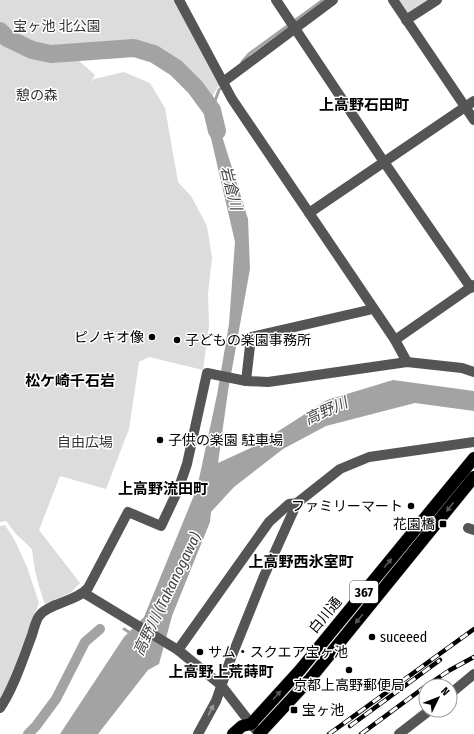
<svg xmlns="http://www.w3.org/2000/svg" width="474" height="734" viewBox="0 0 474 734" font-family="'Fira Sans Condensed','Noto Sans JP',sans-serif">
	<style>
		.green { fill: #dcdcdc }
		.water { fill: #a3a3a3 }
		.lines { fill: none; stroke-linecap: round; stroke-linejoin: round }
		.stream { stroke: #a3a3a3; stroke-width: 3 }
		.canal { stroke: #a3a3a3; stroke-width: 10 }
		.river { stroke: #a3a3a3; stroke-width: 18 }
		.highway-casing { stroke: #dbdbdb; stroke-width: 13 }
		.minor { stroke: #555; stroke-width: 10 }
		.highway { stroke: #000; stroke-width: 12 }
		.rail-casing { stroke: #000; stroke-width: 4.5 }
		.rail { stroke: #fff; stroke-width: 3; stroke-dasharray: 9; stroke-linecap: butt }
		.oneway { fill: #595959 }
		.oneway2 { fill: #999 }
		.poi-dot { fill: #000; stroke: #fff; stroke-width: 1.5 }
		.labels { text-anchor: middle; stroke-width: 3; stroke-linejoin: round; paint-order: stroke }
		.shield { fill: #fff; stroke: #4c4c4c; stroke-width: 1 }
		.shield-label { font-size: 13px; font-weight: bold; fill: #000 }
		.park-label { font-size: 14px; fill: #333; stroke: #fff }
		.poi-label { font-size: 14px; fill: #000; stroke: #fff; text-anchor: start }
		.street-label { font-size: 14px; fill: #000; stroke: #fff }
		.neighbourhood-label { font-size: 15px; font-weight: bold; fill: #000; stroke: #fff }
		.water-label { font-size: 15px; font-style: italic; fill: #444; stroke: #fff }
	</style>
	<rect width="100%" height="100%" fill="#fff"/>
	<!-- green -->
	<g class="green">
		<polygon points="0,0 179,0 223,82 218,87 209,102 200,83 164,50 150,44 124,43 94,50 57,53 46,52 34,45 24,43 0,28"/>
		<polygon points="396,0 432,0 411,15 405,13"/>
		<path d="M0,40L21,52L39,57L78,60L95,75L91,82L94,79L124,72L150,83L165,108L178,182L191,196L207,226L212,258L208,293L209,325L203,370L149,357L139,362L129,429L106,489L60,476L39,530L80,583L70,593L45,604C38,585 34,570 32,549L16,534L6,521L0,522Z"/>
		<polygon points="5,525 14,539 27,567 39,603 0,704 0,526"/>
	</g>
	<!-- water -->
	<polygon class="water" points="212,104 248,219 250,269 228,391 218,463 255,446 327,400 393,380 474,391 474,411 415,403 326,426 283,449 234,487 211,512 210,522 172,616 159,664 148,670 98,734 60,734 124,637 144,617 197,488 217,395 229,324 235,242 207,121"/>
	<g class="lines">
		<!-- stream -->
		<g class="stream">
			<polyline points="242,62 249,54 323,0"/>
			<polyline points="212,109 219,90 222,87"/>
			<polyline points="124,629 132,634"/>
		</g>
		<!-- canal -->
		<polyline class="canal" points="28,734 36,726 56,699 85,642 100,629"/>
		<!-- river -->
		<polyline class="river" points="0,31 7,38 32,50 51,54 134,48 154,54 176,68 195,87 212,110 217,131"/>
		<!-- highway casing -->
		<g class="highway-casing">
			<g id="highway">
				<polyline points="233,734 242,726 251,724 300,670 474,458"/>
				<polyline points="259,734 310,679 474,477"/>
			</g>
		</g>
		<!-- minor -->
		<g class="minor">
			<polyline points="179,0 232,99 395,340 407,362"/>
			<polyline points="276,0 384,162 471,288"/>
			<polyline points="393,0 474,120"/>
			<polyline points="406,20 437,0"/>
			<polyline points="223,82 333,0"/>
			<polyline points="309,213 474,101"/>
			<polyline points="395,340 474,285"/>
			<polyline points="246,381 251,337 373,309"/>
			<polyline points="468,528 474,530"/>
			<polyline points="84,593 178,650"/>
			<polyline points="450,694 474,674"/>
			<path d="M0,708C13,690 24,656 32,635C34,629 36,619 40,615C49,603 76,602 88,588L128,512L161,526L178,490L187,464L207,373L246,381L268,382L407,362L462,368L474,372"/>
			<polyline points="255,729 221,685 178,650 269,522 289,504 297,503"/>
			<polyline points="198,734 216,701 231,658 264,576 297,503 340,469 369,457 474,442"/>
			<polyline points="399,734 430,710"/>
		</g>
		<!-- highway -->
		<use href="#highway" class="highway"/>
		<!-- rail casing -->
		<g class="rail-casing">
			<g id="rail">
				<polyline points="426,686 450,670 474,657"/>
				<polyline points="350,726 440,660"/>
				<polyline points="329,734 474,629"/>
				<polyline points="361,734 426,686"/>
			</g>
		</g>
		<!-- rail -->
		<use href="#rail" class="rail"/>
	</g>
	<!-- one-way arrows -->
	<defs><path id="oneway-solid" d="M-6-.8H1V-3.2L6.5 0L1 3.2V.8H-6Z"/></defs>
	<g class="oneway">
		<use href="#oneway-solid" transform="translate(450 507) rotate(128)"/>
		<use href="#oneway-solid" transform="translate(388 563) rotate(-50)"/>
		<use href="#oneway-solid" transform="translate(359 619) rotate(129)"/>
		<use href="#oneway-solid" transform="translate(277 695) rotate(-48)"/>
	</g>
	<use class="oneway2" href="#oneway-solid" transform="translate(211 710) rotate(-62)"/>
	<!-- markers -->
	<g class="poi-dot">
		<circle cx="152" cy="337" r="4"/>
		<circle cx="177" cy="340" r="4"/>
		<circle cx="160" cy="440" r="4"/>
		<circle cx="411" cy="506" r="4"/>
		<rect x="439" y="520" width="8" height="8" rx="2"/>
		<circle cx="372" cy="637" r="4"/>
		<circle cx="200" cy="652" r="4"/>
		<circle cx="349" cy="670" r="4"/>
		<rect x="290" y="706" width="8" height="8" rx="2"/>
	</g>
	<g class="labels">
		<!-- shield labels -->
		<rect class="shield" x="350" y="581" width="28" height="22" rx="3"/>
		<g class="shield-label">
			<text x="364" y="597">367</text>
		</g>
		<!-- park labels -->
		<g class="park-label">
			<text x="57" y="31">宝ヶ池 北公園</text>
			<text x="37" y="100">憩の森</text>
			<text x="85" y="447">自由広場</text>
		</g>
		<!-- poi labels -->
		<g class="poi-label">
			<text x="144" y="342" text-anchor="end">ピノキオ像</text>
			<text x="185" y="345">子どもの楽園事務所</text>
			<text x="168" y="445">子供の楽園 駐車場</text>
			<text x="403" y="511" text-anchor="end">ファミリーマート</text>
			<text x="435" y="529" text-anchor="end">花園橋</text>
			<text x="380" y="642">suceeed</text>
			<text x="208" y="657">サム・スクエア宝ヶ池</text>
			<text x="349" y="690" text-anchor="middle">京都上高野郵便局</text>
			<text x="302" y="715">宝ヶ池</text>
		</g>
		<!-- street labels -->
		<g class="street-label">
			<text transform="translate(325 615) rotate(-50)" y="5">白川通</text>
		</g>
		<!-- neighbourhood labels -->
		<g class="neighbourhood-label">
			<text x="364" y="110">上高野石田町</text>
			<text x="70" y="386">松ケ崎千石岩</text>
			<text x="163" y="494">上高野流田町</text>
			<text x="301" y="567">上高野西氷室町</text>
			<text x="221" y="677">上高野上荒蒔町</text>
		</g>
		<!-- water labels -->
		<g class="water-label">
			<text transform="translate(231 188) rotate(76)" y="5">岩倉川</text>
			<text transform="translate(326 411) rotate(-24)" y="5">高野川</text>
			<text transform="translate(167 594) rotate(-64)" y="5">高野川 (Takanogawa)</text>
		</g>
	</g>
	<!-- north arrow -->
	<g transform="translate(438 698) rotate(47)"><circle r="19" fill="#ffffff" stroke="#999999"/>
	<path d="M0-3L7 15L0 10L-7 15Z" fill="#000000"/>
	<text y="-6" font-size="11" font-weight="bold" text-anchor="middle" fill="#000000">N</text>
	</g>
</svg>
